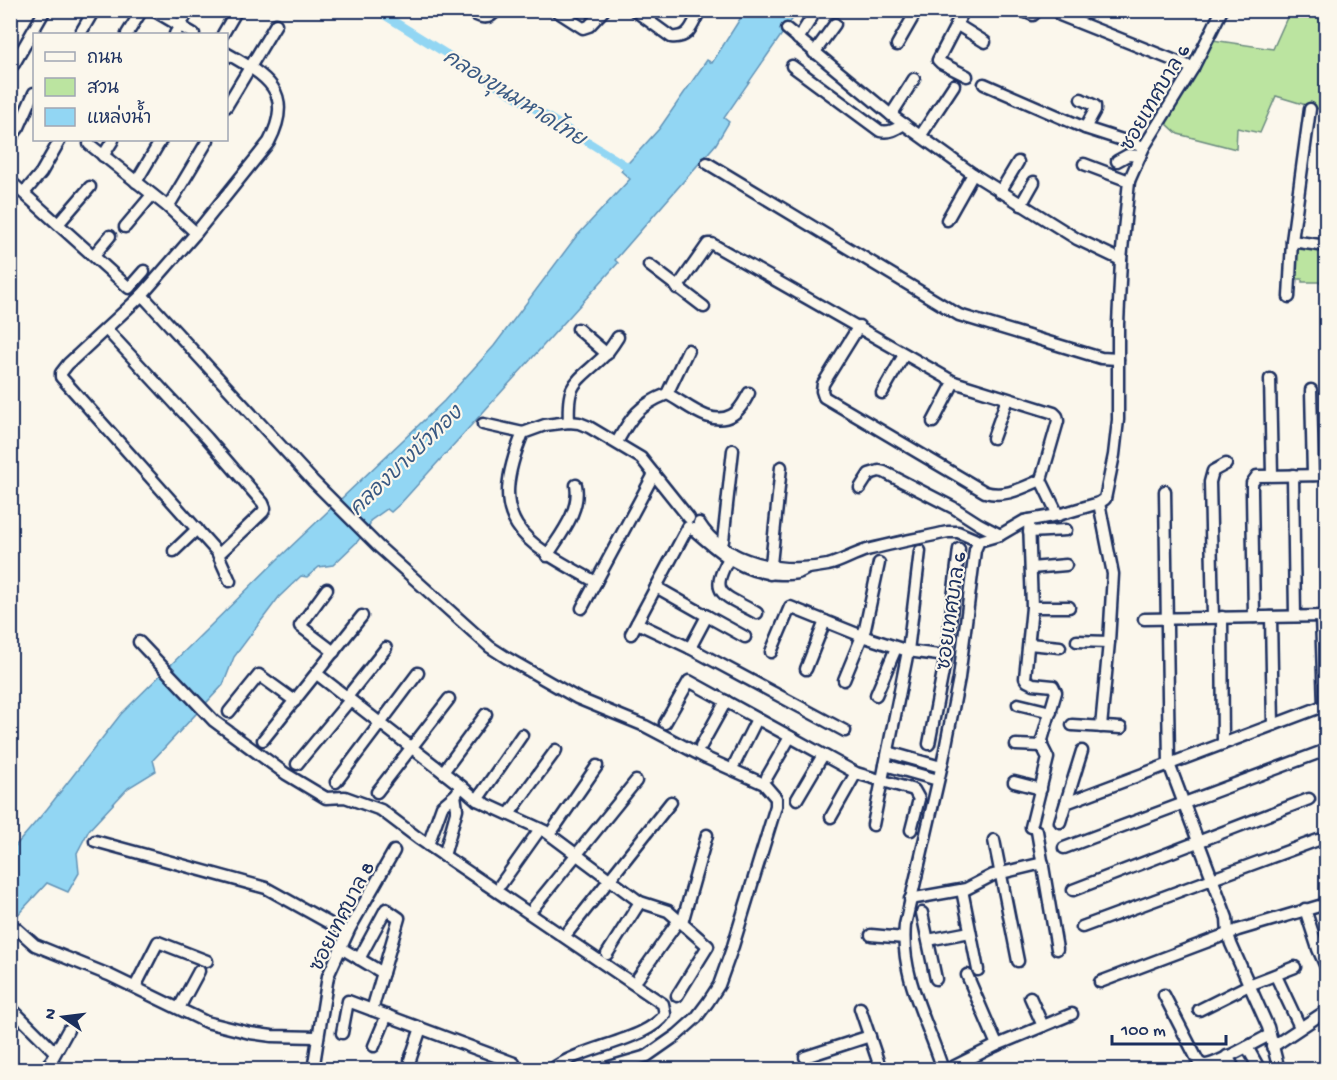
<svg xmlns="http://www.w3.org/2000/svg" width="1337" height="1080" viewBox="0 0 1337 1080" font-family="'Gochi Hand','Playpen Sans Thai',sans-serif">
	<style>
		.green { fill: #bbe4a0; stroke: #6b8a7f; stroke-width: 1.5 }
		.water { fill: #92d6f3; stroke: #6293b7; stroke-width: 1.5 }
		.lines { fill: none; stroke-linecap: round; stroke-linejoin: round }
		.canal { stroke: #92d6f3; stroke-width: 8 }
		.minor-casing { stroke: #1b2f5e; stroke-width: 15 }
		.minor { stroke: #fbf7ec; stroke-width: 10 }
		.labels { text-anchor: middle; stroke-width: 4.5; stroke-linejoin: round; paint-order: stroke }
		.street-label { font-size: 20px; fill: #1b2f5e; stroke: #fbf7ec }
		.water-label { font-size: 21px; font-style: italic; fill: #395983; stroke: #fbf7ec }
	</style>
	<rect width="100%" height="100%" fill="#fbf7ec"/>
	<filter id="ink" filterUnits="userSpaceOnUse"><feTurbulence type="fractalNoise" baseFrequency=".0167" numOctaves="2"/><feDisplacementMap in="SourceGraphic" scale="12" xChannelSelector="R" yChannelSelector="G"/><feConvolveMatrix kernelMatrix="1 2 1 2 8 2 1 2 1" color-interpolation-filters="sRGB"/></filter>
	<g filter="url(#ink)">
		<!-- green -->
		<g class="green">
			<polygon points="1290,11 1326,11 1326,111 1276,96 1260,133 1237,128 1236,149 1178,134 1166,123 1213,40 1273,49"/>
			<polygon points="1300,248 1326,252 1326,282 1302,282 1302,279 1296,279 1297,250"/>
		</g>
		<!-- water -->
		<polygon class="water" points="745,11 798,11 724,118 729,122 716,144 615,260 618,263 401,503 391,512 387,509 370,521 370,525 357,542 333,565 319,567 307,577 301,576 279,597 234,657 223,685 153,760 156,771 128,788 89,830 77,853 79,873 68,892 47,883 11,922 11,851 47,809 121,714 281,556 444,401 494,346 575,238 630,179 621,171 659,129 707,60 712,63"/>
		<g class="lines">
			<!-- canal -->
			<polyline class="canal" points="376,10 633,170"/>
			<!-- minor casing -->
			<g class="minor-casing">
				<g id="minor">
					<polyline points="153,10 194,34"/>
					<path d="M468,10C477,16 488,23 496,10"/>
					<polyline points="555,10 583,28 589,26 604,10"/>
					<path d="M634,10L671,37C690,39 692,25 700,10"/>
					<polyline points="964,10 938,60 941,63 967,76"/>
					<polyline points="1021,10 1033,15 1038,10"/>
					<polyline points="1060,15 1193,68"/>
					<polyline points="956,24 985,42"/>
					<polyline points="787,29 891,115 973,174 1077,239 1121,260"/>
					<polyline points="80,34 94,10"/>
					<polyline points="127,34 142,10"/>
					<polyline points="175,34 189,10"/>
					<polyline points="223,34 237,10"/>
					<polyline points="798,39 812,17"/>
					<polyline points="897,45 917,10"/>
					<path d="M226,53C267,76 295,92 269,142L196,233L142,295L313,481L379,547L490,647L507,658L577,698L645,726L706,758L764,784L776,798V806L733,946L719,985L708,1002L696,1018L677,1035L647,1056L599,1070"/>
					<polyline points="814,53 835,24"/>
					<polyline points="14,64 45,10"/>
					<path d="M792,66L880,131C890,133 896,129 904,124"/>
					<polyline points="984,84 1085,128 1144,147"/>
					<polyline points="1081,99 1095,106 1095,110 1085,128"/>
					<polyline points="226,107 276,24"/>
					<polyline points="891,115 914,79"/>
					<polyline points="921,135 954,85"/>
					<polyline points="10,139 19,127 34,93"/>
					<polyline points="89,144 168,207 196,233"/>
					<polyline points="103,156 113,140"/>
					<polyline points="1117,161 1128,155 1140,156"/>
					<polyline points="707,163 959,315 1101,358 1118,359"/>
					<polyline points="1084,164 1129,181"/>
					<polyline points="10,181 129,288 144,271"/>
					<polyline points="136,182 161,140"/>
					<polyline points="1000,192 1018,162"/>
					<polyline points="24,193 41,173 60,140"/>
					<polyline points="1021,205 1034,182"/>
					<polyline points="168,207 208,140"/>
					<polyline points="947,220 973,174"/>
					<polyline points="59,223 90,187"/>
					<polyline points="125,227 152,195"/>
					<polyline points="1292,241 1326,246"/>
					<polyline points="94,255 110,236"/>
					<polyline points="649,265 704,307"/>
					<polyline points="677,288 708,244 712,244 954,382 1054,413 1057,416 1058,421 1041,480 1058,515"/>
					<polyline points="142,295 68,364 61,373 61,377 217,552 230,581"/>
					<polyline points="1289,297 1292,241 1310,109"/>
					<path d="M859,326L823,384L822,391L824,397L985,492C1005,498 1022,488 1041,480"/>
					<polyline points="106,329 207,438 263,503 265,508 263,512 219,554"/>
					<polyline points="578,329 607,354"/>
					<polyline points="1270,379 1272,475"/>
					<polyline points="1311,390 1313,475"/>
					<polyline points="882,393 904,355"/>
					<polyline points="667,394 688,350"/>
					<path d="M569,422C567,383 574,384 601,359C608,353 613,345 618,337"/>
					<polyline points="933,422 954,382"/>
					<polyline points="483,424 523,433"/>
					<polyline points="993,438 1007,399"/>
					<path d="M617,442C631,417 639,405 667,394C685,402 710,428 732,415C740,411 745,400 749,393"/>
					<polyline points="1293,475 1295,616"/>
					<polyline points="860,488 869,474 879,471 884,472 954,508 979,524 1000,535"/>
					<polyline points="1165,491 1169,764 1227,918 1228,934 1231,944 1268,1027 1279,1070"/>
					<polyline points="1099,503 1113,574 1109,642 1101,727"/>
					<polyline points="1029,520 1032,607 1025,678 1027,681 1033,684 1053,686 1056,692 1042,740 1042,746 1048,758 1031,827"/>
					<path d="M699,523C725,565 784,574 828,565C841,562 853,554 867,550C893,543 921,538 948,532H958L979,541"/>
					<path d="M693,529C719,552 743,574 780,574C791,574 798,575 807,568"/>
					<polyline points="1029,532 1066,530"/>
					<polyline points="719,548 723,541 733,450"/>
					<polyline points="174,551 197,529"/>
					<path d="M732,553C707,595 721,593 757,613"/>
					<path d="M547,556C560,535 581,511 576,485"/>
					<polyline points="1031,568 1066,565"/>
					<polyline points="770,574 781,467"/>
					<path d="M596,582C523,542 485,524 523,433L545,425L569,422L579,423L589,427L641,458L689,518"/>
					<polyline points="656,587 707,616 690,648"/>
					<polyline points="327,589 300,626 334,652"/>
					<polyline points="1032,607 1069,607"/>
					<polyline points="582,608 654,474"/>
					<polyline points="707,616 745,637"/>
					<polyline points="1321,616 1324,706"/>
					<polyline points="1213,617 1210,482 1213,471 1226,464"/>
					<polyline points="1222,617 1223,744"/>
					<polyline points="1254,617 1252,493 1252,483 1257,476 1326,475"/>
					<polyline points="1271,617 1273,725"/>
					<polyline points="1144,619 1326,616"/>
					<polyline points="637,623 690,648 845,731"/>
					<polyline points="631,634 688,527"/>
					<polyline points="1077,641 1109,642"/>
					<path d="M139,642L214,721L286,774L326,798L345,797L381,810L418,838L663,1004L665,1014C647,1041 581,1046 551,1070"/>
					<polyline points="1029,644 1060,647"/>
					<polyline points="771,652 790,607 862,636 908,651 920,551"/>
					<polyline points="946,656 959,549"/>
					<polyline points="806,669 825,621"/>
					<polyline points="317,674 461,786 455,796"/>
					<polyline points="844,680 865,629 879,563"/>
					<polyline points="876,695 896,648"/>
					<polyline points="347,697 386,648"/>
					<polyline points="1018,704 1051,712"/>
					<polyline points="229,712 259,675 295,701"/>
					<polyline points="665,723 689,681 856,773 914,790 919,799 911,830"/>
					<polyline points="1072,725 1121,728"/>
					<polyline points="263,740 362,616"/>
					<polyline points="1016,745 1042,746"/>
					<polyline points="701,746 726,701"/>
					<polyline points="888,752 941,767"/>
					<polyline points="735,763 757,719"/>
					<polyline points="297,764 350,700"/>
					<polyline points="885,765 938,780"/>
					<polyline points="443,772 486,714"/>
					<polyline points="767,777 790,737"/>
					<polyline points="336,782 418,673"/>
					<polyline points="1014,782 1041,789"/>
					<polyline points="461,786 477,800 545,831 640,902 668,911 708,946 677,996"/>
					<polyline points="377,792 449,699"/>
					<polyline points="797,799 823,755"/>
					<polyline points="477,800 522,735"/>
					<polyline points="1066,803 1326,705"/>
					<polyline points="509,814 556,750"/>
					<polyline points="831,817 856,773"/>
					<polyline points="1060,822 1082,751"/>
					<polyline points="873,825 908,651 946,656 929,744"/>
					<polyline points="1037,831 1057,949"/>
					<polyline points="550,834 597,766"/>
					<polyline points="994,840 1018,961"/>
					<polyline points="95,841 266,888 347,933"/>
					<polyline points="428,845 442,806 455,795 457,809 444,856"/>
					<polyline points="1064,848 1326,750"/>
					<polyline points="501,884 540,829"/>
					<polyline points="962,890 978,970"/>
					<polyline points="1073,890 1309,799"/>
					<polyline points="910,899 966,889 993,875 1043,863"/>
					<polyline points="534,907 636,781"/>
					<polyline points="1305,909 1318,949 1326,967"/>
					<polyline points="922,913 936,979"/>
					<polyline points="682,923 707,835"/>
					<polyline points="1082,927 1318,840"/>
					<polyline points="16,928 35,945 109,975 206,1022 250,1033 272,1036 317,1037"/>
					<polyline points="568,932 671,802"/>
					<polyline points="871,935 904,938"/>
					<polyline points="928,940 970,932"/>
					<polyline points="341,948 383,973"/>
					<polyline points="607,954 640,902"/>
					<polyline points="359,959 386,909 399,918 372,1010"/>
					<polyline points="967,975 997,1045"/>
					<polyline points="1276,976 1300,1027"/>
					<polyline points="638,978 679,920"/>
					<polyline points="1100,982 1238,930 1326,904"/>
					<polyline points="135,987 158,942 207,961"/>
					<path d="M1164,995L1198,1061C1200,1063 1201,1065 1206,1065C1218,1064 1257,1041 1270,1035"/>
					<polyline points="1030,997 1043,1026"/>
					<polyline points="10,1007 55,1052"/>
					<polyline points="179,1008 199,971"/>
					<polyline points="860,1008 881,1070"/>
					<polyline points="1199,1010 1249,985 1295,967"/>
					<polyline points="342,1033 348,1001 514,1063 511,1070"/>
					<polyline points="374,1046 387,1015"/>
					<polyline points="1247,1047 1260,1070"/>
					<polyline points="1272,1047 1326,1011"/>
					<polyline points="1227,1056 1235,1070"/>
					<polyline points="805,1057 870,1036"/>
					<polyline points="410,1060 421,1028"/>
					<polyline points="49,1063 64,1070"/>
					<polyline points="46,1070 68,1030"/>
					<polyline points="313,1070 328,976 350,928 394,851"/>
					<path d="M943,1070C928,1021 900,977 905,925L943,760L959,678L975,550L979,541L1000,535L1024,521L1058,515L1099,503L1105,499L1114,455L1118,420V324L1121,260L1129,181L1144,147L1193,68L1222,10"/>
					<polyline points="947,1070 997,1045 1072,1014"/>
				</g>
			</g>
			<!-- minor -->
			<use href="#minor" class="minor"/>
		</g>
	</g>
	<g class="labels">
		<!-- street labels -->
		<g class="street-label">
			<text transform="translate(1154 97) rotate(-60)" y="7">ซอยเทศบาล 6</text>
			<text transform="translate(950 611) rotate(-82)" y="7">ซอยเทศบาล 6</text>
			<text transform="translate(341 916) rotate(-63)" y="7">ซอยเทศบาล 8</text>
		</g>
		<!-- water labels -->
		<g class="water-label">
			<text transform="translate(515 97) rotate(32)" y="7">คลองขุนมหาดไทย</text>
			<text transform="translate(405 460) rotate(-44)" y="7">คลองบางบัวทอง</text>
		</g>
	</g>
	<!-- margin -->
	<rect width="1337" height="1080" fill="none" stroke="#fbf7ec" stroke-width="36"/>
	<rect x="18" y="18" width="1301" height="1044" fill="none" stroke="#1b2f5e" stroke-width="2" filter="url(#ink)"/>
	<!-- legend -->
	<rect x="33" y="33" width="195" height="108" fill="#fbf7ec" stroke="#a1a7b3" stroke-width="1.5"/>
	<rect x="45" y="52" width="30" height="9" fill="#fbf7ec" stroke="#a1a7b3" stroke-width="1.5"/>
	<text x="87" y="63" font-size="18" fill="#1b2f5e">ถนน</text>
	<rect x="45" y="78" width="30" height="18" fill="#bbe4a0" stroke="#a1a7b3" stroke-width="1.5"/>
	<text x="87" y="93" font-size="18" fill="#1b2f5e">สวน</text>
	<rect x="45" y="108" width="30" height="18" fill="#92d6f3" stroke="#a1a7b3" stroke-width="1.5"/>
	<text x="87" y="123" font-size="18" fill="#1b2f5e">แหล่งน้ำ</text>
	<!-- north arrow -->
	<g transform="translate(63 1017) rotate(284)" stroke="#fbf7ec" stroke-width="4.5" paint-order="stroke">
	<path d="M0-4.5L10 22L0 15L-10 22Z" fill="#1b2f5e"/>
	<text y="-9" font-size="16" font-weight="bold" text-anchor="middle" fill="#1b2f5e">N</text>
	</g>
	<!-- scale -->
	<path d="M1112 1035v9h114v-9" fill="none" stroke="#1b2f5e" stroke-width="3"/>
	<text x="1121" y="1035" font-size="18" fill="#1b2f5e" stroke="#fbf7ec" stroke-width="4.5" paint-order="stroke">100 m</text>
</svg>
